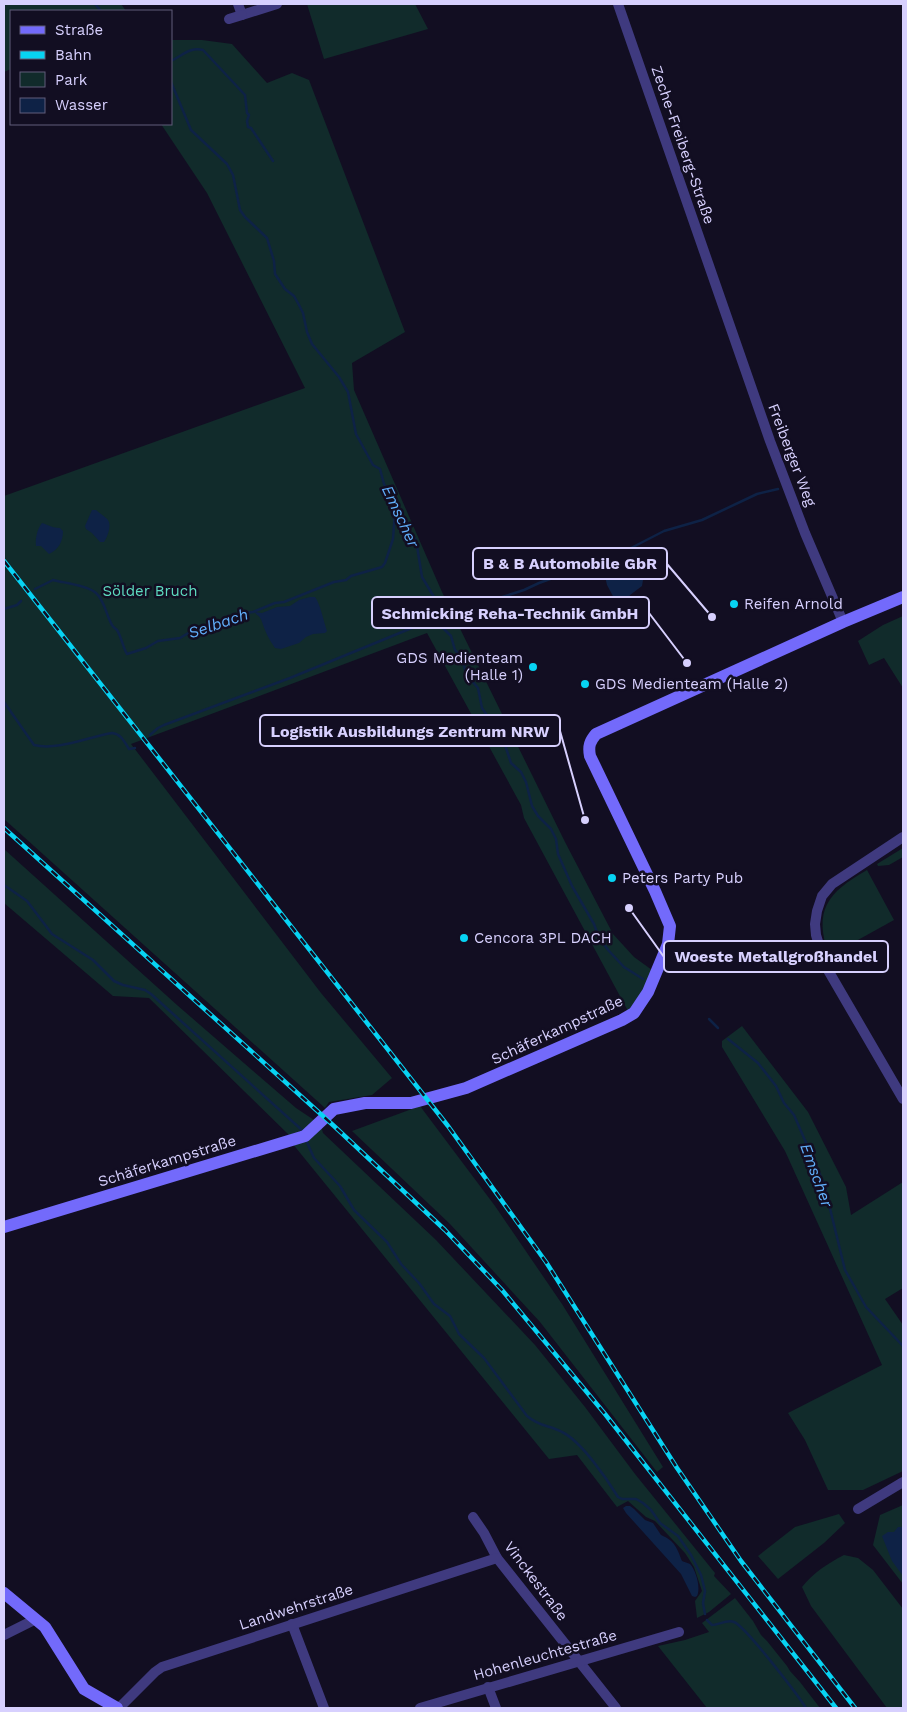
<svg xmlns="http://www.w3.org/2000/svg" width="907" height="1712" viewBox="0 0 907 1712" font-family="'Work Sans',sans-serif">
	<style>
		.green { fill: #112b2b }
		.water { fill: #0e2246 }
		.lines { fill: none; stroke-linecap: round; stroke-linejoin: round }
		.stream { stroke: #0e2246; stroke-width: 2.5 }
		.street { stroke: #3f3a7f; stroke-width: 10 }
		.secondary { stroke: #736afb; stroke-width: 12 }
		.rail-casing { stroke: #07d3f3; stroke-width: 4.5 }
		.rail { stroke: #120e22; stroke-width: 2.5; stroke-dasharray: 8; stroke-linecap: butt }
		.poi-dot { fill: #07d3f3; stroke: #120e22; stroke-width: 2 }
		.labels { text-anchor: middle; stroke-width: 5; stroke-linejoin: round; paint-order: stroke }
		.street-label { font-size: 15px; fill: #d7d0fe; stroke: #120e22 }
		.park-label { font-size: 15px; fill: #5edbc0; stroke: #120e22 }
		.poi-label { font-size: 15px; fill: #d7d0fe; stroke: #120e22; text-anchor: start }
		.water-label { font-size: 16px; font-style: italic; fill: #61aefa; stroke: #120e22 }
		.leader { fill: none; stroke: #d7d0fe; stroke-width: 2 }
		.callout-dot { fill: #d7d0fe; stroke: #120e22; stroke-width: 2 }
		.callout { fill: #120e22; stroke: #d7d0fe; stroke-width: 2 }
		.callout-label { font-size: 16px; text-anchor: middle; font-weight: bold; fill: #d7d0fe }
	</style>
	<rect width="100%" height="100%" fill="#120e22"/>
	<!-- green -->
	<g class="green">
		<polygon points="4,4 121,4 126,11 11,11 11,69 4,72"/>
		<polygon points="307,4 415,4 428,29 324,59"/>
		<polygon points="171,40 202,40 232,44 267,83 292,73 309,80 405,332 352,363 354,390 442,592 565,842 613,934 634,957 652,970 642,992 628,1011 524,818 521,805 427,633 131,744 321,993 392,1078 372,1095 329,1102 325,1108 4,819 4,496 305,388 207,193 161,124 171,124"/>
		<polygon points="903,616 903,688 884,658 869,665 858,641 883,625"/>
		<polygon points="903,848 903,857 889,865 878,866 877,864"/>
		<polygon points="4,849 177,1005 296,1108 317,1122 309,1128 289,1135 149,998 113,996 4,903"/>
		<path d="M867,870L894,920L829,956C813,910 827,893 867,870Z"/>
		<polygon points="742,1026 808,1112 846,1187 851,1215 903,1182 903,1288 885,1299 903,1325 903,1471 863,1490 828,1490 805,1440 788,1413 882,1365 785,1151 722,1047 722,1041"/>
		<polygon points="420,1106 495,1206 562,1304 663,1467 657,1472 540,1322 450,1224 352,1131"/>
		<polygon points="321,1126 323,1133 436,1240 535,1345 585,1407 635,1474 715,1573 714,1576 731,1594 709,1612 697,1618 695,1601 702,1591 694,1567 685,1553 655,1521 646,1517 628,1501 617,1507 577,1455 549,1459 292,1143"/>
		<polygon points="903,1505 903,1584 873,1545 880,1515"/>
		<polygon points="839,1514 845,1523 824,1543 778,1579 758,1556 795,1527"/>
		<path d="M844,1555L858,1558L873,1570L903,1609V1708H887L811,1606L802,1587C814,1572 827,1564 844,1555Z"/>
		<polygon points="735,1598 753,1621 761,1635 767,1641 787,1666 790,1671 800,1682 820,1708 707,1708 658,1646 685,1640 709,1632 702,1623"/>
	</g>
	<!-- water -->
	<g class="water">
		<path d="M92,510H96C99,513 103,515 106,518C113,523 108,536 104,542H100L92,533L86,529L85,526Z"/>
		<path d="M42,523C49,525 52,528 60,528L63,531C63,542 58,550 49,554L41,546H36C35,539 37,529 42,523Z"/>
		<polygon points="636,559 644,574 642,586 630,595 628,600 624,598 615,600 607,585 604,572 608,567"/>
		<path d="M310,597H315C320,603 324,623 327,631L325,633L313,634L306,637L299,643L281,649L275,648C269,640 265,631 262,622C261,617 257,615 254,612L262,613L277,607L290,606L299,600Z"/>
		<path d="M626,1506H630L634,1509L645,1520L653,1523L661,1535C675,1541 677,1548 682,1561C684,1562 688,1563 690,1564C696,1570 701,1588 697,1596L695,1597L692,1596L681,1574L626,1513L623,1508Z"/>
		<polygon points="898,1527 903,1527 903,1576 892,1561 882,1536 888,1532 894,1532"/>
	</g>
	<g class="lines">
		<!-- stream -->
		<g class="stream">
			<polyline points="95,4 101,11"/>
			<path d="M171,61C183,55 190,47 203,50L245,95L247,113L249,115L247,121L248,127L251,128L273,161"/>
			<polyline points="171,82 191,130 227,164 233,175 240,210 245,217 267,238 274,261 275,274 285,289 294,296 299,305 303,313 307,332 312,344 339,377 348,392 356,434 373,465 380,469 384,484 394,502 395,512 398,518 416,540 422,577 437,602 443,628 451,636 455,650 462,657 466,674 478,688 482,708 503,739 511,763 521,772 526,782 532,806 538,816 551,829 556,839 558,854 572,886 594,924 599,938 609,951 624,967 643,979"/>
			<path d="M35,589L53,580C64,583 87,585 96,593C105,601 106,615 112,625C113,627 115,628 117,630C121,636 124,650 127,654L146,648L158,641L180,638L190,632L245,613L253,612L275,603L284,602L334,582L346,580L351,576L382,567L385,563L393,539L395,512"/>
			<polyline points="4,609 17,605 21,601"/>
			<polyline points="462,615 468,611 489,604 499,598 524,590 539,583 575,570 601,556 631,548 664,531 702,520 757,494 778,489"/>
			<polyline points="442,622 452,619"/>
			<path d="M4,702L34,745C57,751 88,737 112,733C121,734 124,741 129,749L135,748"/>
			<polyline points="150,735 158,728 164,725 290,678 441,616"/>
			<polyline points="4,885 27,901 52,934 93,960 114,981 123,985 145,990 151,994 303,1131"/>
			<polyline points="709,1019 718,1028"/>
			<polyline points="728,1039 758,1063 776,1086 784,1103 794,1115 824,1184 845,1270 866,1307 903,1346"/>
			<path d="M306,1140L314,1158L340,1186L354,1210L387,1242L401,1264L419,1283L434,1304L450,1316L459,1334L484,1358L527,1416C540,1427 549,1425 562,1432C581,1441 607,1479 618,1497L622,1499H636L643,1503L651,1510L660,1523L678,1536L691,1555L701,1575L705,1591L703,1603L705,1614"/>
			<path d="M707,1620L712,1625C719,1625 727,1619 734,1622C746,1627 797,1694 806,1708"/>
		</g>
		<!-- street -->
		<g class="street">
			<polyline points="238,4 242,15 277,4"/>
			<polyline points="618,4 770,441 805,533 843,622"/>
			<polyline points="229,19 242,15"/>
			<polyline points="903,837 832,884 822,896 817,911 815,924 816,935 825,965 903,1099"/>
			<polyline points="858,1509 903,1482"/>
			<polyline points="473,1517 484,1533 497,1558 616,1708"/>
			<polyline points="292,1624 324,1708"/>
			<polyline points="4,1635 36,1619"/>
			<polyline points="488,1687 496,1708"/>
			<polyline points="119,1708 155,1672 162,1667 497,1558"/>
			<polyline points="420,1708 679,1632"/>
		</g>
		<!-- secondary -->
		<g class="secondary">
			<path d="M4,1227L305,1136L334,1109L365,1103H411L466,1088L622,1020L634,1013L648,992L668,944L670,926L655,891L590,756C588,746 590,741 596,734L843,622L903,597"/>
			<polyline points="4,1593 45,1627 84,1689 117,1708"/>
		</g>
		<!-- rail casing -->
		<g class="rail-casing">
			<g id="rail">
				<polyline points="4,561 448,1126 546,1262 677,1468 741,1561 855,1708"/>
				<polyline points="4,828 334,1126 445,1230 502,1290 605,1414 836,1708"/>
			</g>
		</g>
		<!-- rail -->
		<use href="#rail" class="rail"/>
	</g>
	<!-- markers -->
	<g class="poi-dot">
		<circle cx="734" cy="604" r="5"/>
		<circle cx="533" cy="667" r="5"/>
		<circle cx="585" cy="684" r="5"/>
		<circle cx="612" cy="878" r="5"/>
		<circle cx="464" cy="938" r="5"/>
	</g>
	<g class="labels">
		<!-- street labels -->
		<g class="street-label">
			<text transform="translate(683 145) rotate(71)" y="5">Zeche-Freiberg-Straße</text>
			<text transform="translate(792 455) rotate(69)" y="5">Freiberger Weg</text>
			<text transform="translate(557 1030) rotate(-25)" y="5">Schäferkampstraße</text>
			<text transform="translate(167 1161) rotate(-17)" y="5">Schäferkampstraße</text>
			<text transform="translate(536 1581) rotate(53)" y="5">Vinckestraße</text>
			<text transform="translate(296 1607) rotate(-18)" y="5">Landwehrstraße</text>
			<text transform="translate(545 1655) rotate(-16)" y="5">Hohenleuchtestraße</text>
		</g>
		<!-- park labels -->
		<g class="park-label">
			<text x="150" y="596">Sölder Bruch</text>
		</g>
		<!-- poi labels -->
		<g class="poi-label">
			<text x="744" y="609">Reifen Arnold</text>
			<text x="523" y="663" text-anchor="end">GDS Medienteam<tspan x="523" dy="17">(Halle 1)</tspan></text>
			<text x="595" y="689">GDS Medienteam (Halle 2)</text>
			<text x="622" y="883">Peters Party Pub</text>
			<text x="474" y="943">Cencora 3PL DACH</text>
		</g>
		<!-- water labels -->
		<g class="water-label">
			<text transform="translate(401 516) rotate(65)" y="6">Emscher</text>
			<text transform="translate(218 623) rotate(-19)" y="6">Selbach</text>
			<text transform="translate(817 1175) rotate(70)" y="6">Emscher</text>
		</g>
	</g>
	<!-- callouts -->
	<path class="leader" d="M712 617L667 564M687 663L649 613M585 820L560 731M629 908L664 957"/>
	<g class="callout-dot">
		<circle cx="712" cy="617" r="5"/>
		<circle cx="687" cy="663" r="5"/>
		<circle cx="585" cy="820" r="5"/>
		<circle cx="629" cy="908" r="5"/>
	</g>
	<g class="callout">
		<rect x="473" y="548" width="194" height="31" rx="5"/>
		<rect x="372" y="597" width="277" height="31" rx="5"/>
		<rect x="260" y="715" width="300" height="31" rx="5"/>
		<rect x="664" y="941" width="224" height="31" rx="5"/>
	</g>
	<g class="callout-label">
		<text x="570" y="569">B &amp; B Automobile GbR</text>
		<text x="510" y="619">Schmicking Reha-Technik GmbH</text>
		<text x="410" y="737">Logistik Ausbildungs Zentrum NRW</text>
		<text x="776" y="962">Woeste Metallgroßhandel</text>
	</g>
	<!-- border -->
	<rect width="907" height="1712" fill="none" stroke="#d7d0fe" stroke-width="10"/>
	<!-- legend -->
	<rect x="10" y="10" width="162" height="115" fill="#120e22" stroke="#615c7a"/>
	<rect x="20" y="26" width="25" height="8" fill="#736afb" stroke="#615c7a"/>
	<text x="55" y="35" font-size="15" fill="#d7d0fe">Straße</text>
	<rect x="20" y="51" width="25" height="8" fill="#07d3f3" stroke="#615c7a"/>
	<text x="55" y="60" font-size="15" fill="#d7d0fe">Bahn</text>
	<rect x="20" y="72" width="25" height="15" fill="#112b2b" stroke="#615c7a"/>
	<text x="55" y="85" font-size="15" fill="#d7d0fe">Park</text>
	<rect x="20" y="98" width="25" height="15" fill="#0e2246" stroke="#615c7a"/>
	<text x="55" y="110" font-size="15" fill="#d7d0fe">Wasser</text>
</svg>
